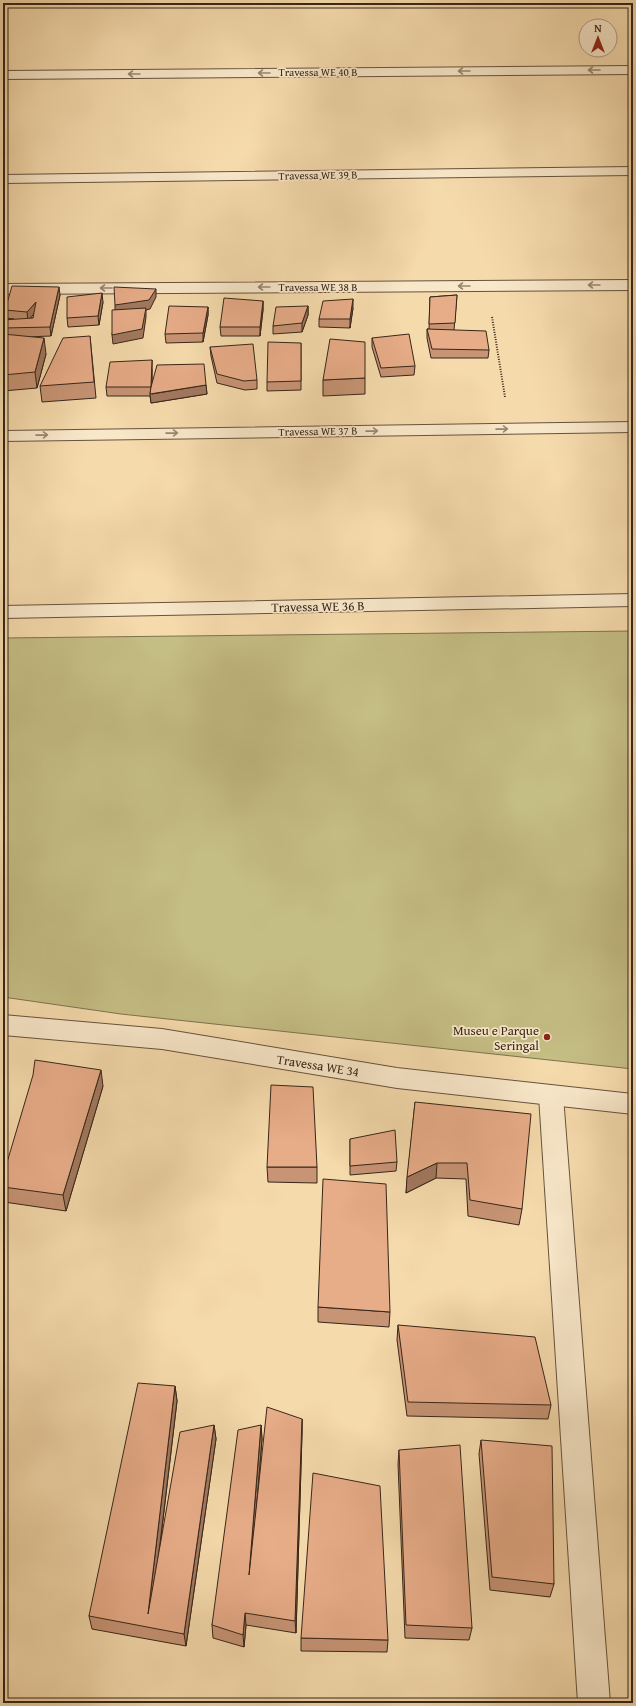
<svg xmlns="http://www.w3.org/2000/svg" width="636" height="1706" viewBox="0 0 636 1706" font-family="'Gentium Book Plus',serif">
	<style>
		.green { fill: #c4bd84; stroke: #7e724e }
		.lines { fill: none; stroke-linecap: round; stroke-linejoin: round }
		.lane-casing { stroke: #66533d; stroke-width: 2 }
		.street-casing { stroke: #66533d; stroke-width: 2 }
		.path { stroke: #372618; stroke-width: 2; stroke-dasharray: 1 1.5; stroke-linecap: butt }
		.lane { fill: #f8e7c9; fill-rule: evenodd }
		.street { fill: #f8e7c9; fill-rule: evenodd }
		.wall { fill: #c79475; stroke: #372618; fill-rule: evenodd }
		.shaded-wall { fill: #a2785f; stroke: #372618 }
		.building { fill: #e7ac88; stroke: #372618 }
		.oneway { stroke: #988670 }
		.poi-dot { fill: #8f2418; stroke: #f8e7c9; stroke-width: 1.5 }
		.labels { text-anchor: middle; stroke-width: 3.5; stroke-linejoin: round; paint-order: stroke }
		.far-street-label { font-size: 11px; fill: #372618; stroke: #f8e7c9 }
		.street-label { font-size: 13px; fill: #372618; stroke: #f8e7c9 }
		.poi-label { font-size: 13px; fill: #372618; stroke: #f8e7c9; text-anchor: end }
	</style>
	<rect width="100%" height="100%" fill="#f5daac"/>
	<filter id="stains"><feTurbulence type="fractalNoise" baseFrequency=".005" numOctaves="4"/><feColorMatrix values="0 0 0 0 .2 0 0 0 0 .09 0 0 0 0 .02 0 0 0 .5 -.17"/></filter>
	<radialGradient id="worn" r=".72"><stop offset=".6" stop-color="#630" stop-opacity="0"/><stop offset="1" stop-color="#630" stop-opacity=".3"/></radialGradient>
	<!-- green -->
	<polygon class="green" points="633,631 633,1069 121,1014 3,997 3,638"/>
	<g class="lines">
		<!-- lane casing -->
		<g class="lane-casing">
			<polygon id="lane" points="551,1086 560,1089 563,1096 610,1703 578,1703 539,1096 542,1089"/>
		</g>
		<!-- street casing -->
		<g class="street-casing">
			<g id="street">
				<polygon points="633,66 633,74 3,79 3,71"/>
				<polygon points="633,167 633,175 3,183 3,175"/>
				<polygon points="633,280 633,290 3,294 3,284"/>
				<polygon points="633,422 633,432 3,441 3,431"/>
				<polygon points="633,594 633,606 3,618 3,606"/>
				<polygon points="3,1015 162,1029 397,1068 633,1094 633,1114 397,1088 162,1049 3,1035"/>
			</g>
		</g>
		<!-- path -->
		<polyline class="path" points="492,317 505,397"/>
		<!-- lane -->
		<use href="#lane" class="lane"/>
		<!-- street -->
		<use href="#street" class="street"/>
	</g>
	<!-- wall -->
	<g class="wall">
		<path d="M60,295L51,336L25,337L46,354L37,388L3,391V320L14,319L6,318L5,310ZM34,314L33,318H30Z"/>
		<polygon points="457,295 454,330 489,350 488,358 431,358 427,338 427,329 429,329 430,297"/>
		<polygon points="263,301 263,310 260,336 221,336 220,327"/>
		<polygon points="103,302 99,325 68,327 67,318"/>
		<polygon points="308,306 308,315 302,332 273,334 273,326"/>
		<polygon points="208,307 208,315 203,342 166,343 165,334"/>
		<polygon points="353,308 350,328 319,327 319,319"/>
		<polygon points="90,336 96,398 42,402 40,386"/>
		<polygon points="372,338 415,366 414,375 381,377 372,347"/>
		<polygon points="301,343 301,390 267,391 267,382"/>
		<polygon points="210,347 257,380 257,389 245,390 217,383 211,356"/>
		<polygon points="152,369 152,384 206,385 207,394 151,403 150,396 107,396 106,387"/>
		<polygon points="365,378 365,394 323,396 323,380"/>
		<polygon points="103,1086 66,1211 4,1202 3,1200 3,1176"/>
		<polygon points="415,1102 522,1209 519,1225 468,1216 466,1179 436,1178 406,1193"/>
		<polygon points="350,1139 397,1162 396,1171 350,1175"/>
		<polygon points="267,1167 317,1167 317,1183 268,1182"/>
		<polygon points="318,1307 390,1312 389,1327 318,1322"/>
		<polygon points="398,1325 551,1405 548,1419 407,1416 397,1340"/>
		<polygon points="175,1386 177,1401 160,1546 214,1425 216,1439 186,1646 92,1629 89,1616"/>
		<polygon points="302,1419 302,1433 296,1633 246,1625 244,1647 213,1638 212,1625 261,1425 262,1439 257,1500"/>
		<polygon points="481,1440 554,1584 550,1597 490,1590 479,1454"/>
		<polygon points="399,1450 472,1628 469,1640 405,1638 398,1464"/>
		<polygon points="301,1638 388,1640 387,1652 301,1651"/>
	</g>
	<!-- shaded-wall -->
	<g class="shaded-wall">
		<polygon points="59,287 60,295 51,336 50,327"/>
		<polygon points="156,289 156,297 150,309 146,310 146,317 143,338 113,344 112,335 115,314 115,305"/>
		<polygon points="102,293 103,302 99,325 98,316"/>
		<polygon points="353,299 353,308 350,328 350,319"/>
		<polygon points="263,301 263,310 260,336 260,327"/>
		<polygon points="36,302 37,310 28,321 27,312"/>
		<polygon points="308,306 308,315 302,332 302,323"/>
		<polygon points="208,307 208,315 203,342 203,333"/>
		<polygon points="44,338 46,354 37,388 35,372"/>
		<polygon points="152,360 152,394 206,385 207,394 151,403 150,394 151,387"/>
		<polygon points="101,1070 103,1086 66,1211 63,1195"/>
		<polygon points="437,1163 436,1178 406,1193 407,1177"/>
		<polygon points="175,1386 177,1401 150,1627 148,1614"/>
		<polygon points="302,1419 302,1433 296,1633 295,1621"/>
		<polygon points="214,1425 216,1439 186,1646 184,1634"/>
		<polygon points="261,1425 262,1439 250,1588 249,1575"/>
		<polygon points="245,1613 246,1625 244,1647 243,1635"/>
	</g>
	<!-- building -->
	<g class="building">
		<polygon points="12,286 59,287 50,327 3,328 3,320 33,318 36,302 27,312 5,310"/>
		<polygon points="114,287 156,289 149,300 115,305"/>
		<polygon points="102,293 98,316 67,318 67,297"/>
		<polygon points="457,295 455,323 429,324 430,297"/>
		<polygon points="224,298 263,301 260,327 220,327"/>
		<polygon points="353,299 350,319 319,319 323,301"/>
		<polygon points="169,306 208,307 203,333 165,334"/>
		<polygon points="308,306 302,323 273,326 276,307"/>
		<polygon points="146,308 142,329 112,335 112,310"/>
		<polygon points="427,329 486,331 489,350 432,349"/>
		<polygon points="3,334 44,338 35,372 3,375"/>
		<polygon points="409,334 415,366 381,368 372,338"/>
		<polygon points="90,336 94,382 40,386 63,338"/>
		<polygon points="330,339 365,342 365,378 323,380"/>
		<polygon points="268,342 301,343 301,381 267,382"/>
		<polygon points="253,344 257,380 244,381 217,374 210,347"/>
		<polygon points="152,360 151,387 157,365 204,364 206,385 150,394 151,387 106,387 110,362"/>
		<polygon points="35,1060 101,1070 63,1195 3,1187 3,1176 33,1075"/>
		<polygon points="271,1085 313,1087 317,1167 267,1167"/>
		<polygon points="415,1102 531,1114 522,1209 470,1200 467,1163 437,1163 407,1177"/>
		<polygon points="395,1130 397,1162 350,1166 350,1139"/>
		<polygon points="323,1179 386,1184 390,1312 318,1307"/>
		<polygon points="398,1325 535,1337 551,1405 408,1402"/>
		<polygon points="138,1383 175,1386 148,1614 180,1432 214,1425 184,1634 89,1616"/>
		<polygon points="267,1407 302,1419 295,1621 245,1613 243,1635 212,1625 238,1430 261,1425 249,1575"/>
		<polygon points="481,1440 552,1446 554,1584 492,1577"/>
		<polygon points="460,1445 472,1628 406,1625 399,1450"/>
		<polygon points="313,1473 380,1486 388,1640 301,1638"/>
	</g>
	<!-- one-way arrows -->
	<defs><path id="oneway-shaft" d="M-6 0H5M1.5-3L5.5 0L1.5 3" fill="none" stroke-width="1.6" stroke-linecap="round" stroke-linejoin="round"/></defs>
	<g class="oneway">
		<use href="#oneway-shaft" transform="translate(594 70) rotate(180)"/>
		<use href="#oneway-shaft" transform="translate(464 71) rotate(180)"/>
		<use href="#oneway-shaft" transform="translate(264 73) rotate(180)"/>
		<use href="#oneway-shaft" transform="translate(134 74) rotate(180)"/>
		<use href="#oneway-shaft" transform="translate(594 285) rotate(180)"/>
		<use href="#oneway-shaft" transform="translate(464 286) rotate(180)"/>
		<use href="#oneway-shaft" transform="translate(264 287) rotate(180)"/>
		<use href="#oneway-shaft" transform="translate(106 288) rotate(180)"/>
		<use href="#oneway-shaft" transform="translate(502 429) rotate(-1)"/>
		<use href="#oneway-shaft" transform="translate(372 431) rotate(-1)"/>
		<use href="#oneway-shaft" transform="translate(172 433) rotate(-1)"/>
		<use href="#oneway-shaft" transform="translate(42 435) rotate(-1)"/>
	</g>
	<!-- markers -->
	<circle class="poi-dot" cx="547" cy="1037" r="4"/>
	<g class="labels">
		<!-- far-street labels -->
		<g class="far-street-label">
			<text x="318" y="76">Travessa WE 40 B</text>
			<text transform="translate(318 175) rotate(-1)" y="4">Travessa WE 39 B</text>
			<text x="318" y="291">Travessa WE 38 B</text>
			<text transform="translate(318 431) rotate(-1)" y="4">Travessa WE 37 B</text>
		</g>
		<!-- street labels -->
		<g class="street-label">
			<text transform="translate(318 606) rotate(-1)" y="5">Travessa WE 36 B</text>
			<text transform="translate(318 1065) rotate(9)" y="5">Travessa WE 34</text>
		</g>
		<!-- poi labels -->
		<g class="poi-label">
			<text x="539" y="1035">Museu e Parque<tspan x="539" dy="15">Seringal</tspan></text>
		</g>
	</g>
	<!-- margin -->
	<rect width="636" height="1706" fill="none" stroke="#f5daac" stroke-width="16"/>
	<rect x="4" y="4" width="628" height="1698" fill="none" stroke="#372618" stroke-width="2"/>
	<rect x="8" y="8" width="620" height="1690" fill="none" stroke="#372618"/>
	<!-- north arrow -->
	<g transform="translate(598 38)"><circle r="19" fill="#f8e7c9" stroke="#ab9a82"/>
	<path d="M0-3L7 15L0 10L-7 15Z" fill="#8f2418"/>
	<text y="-6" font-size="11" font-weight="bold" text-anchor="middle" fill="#372618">N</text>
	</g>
	<rect width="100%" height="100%" filter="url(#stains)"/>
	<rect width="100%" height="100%" fill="url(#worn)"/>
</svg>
